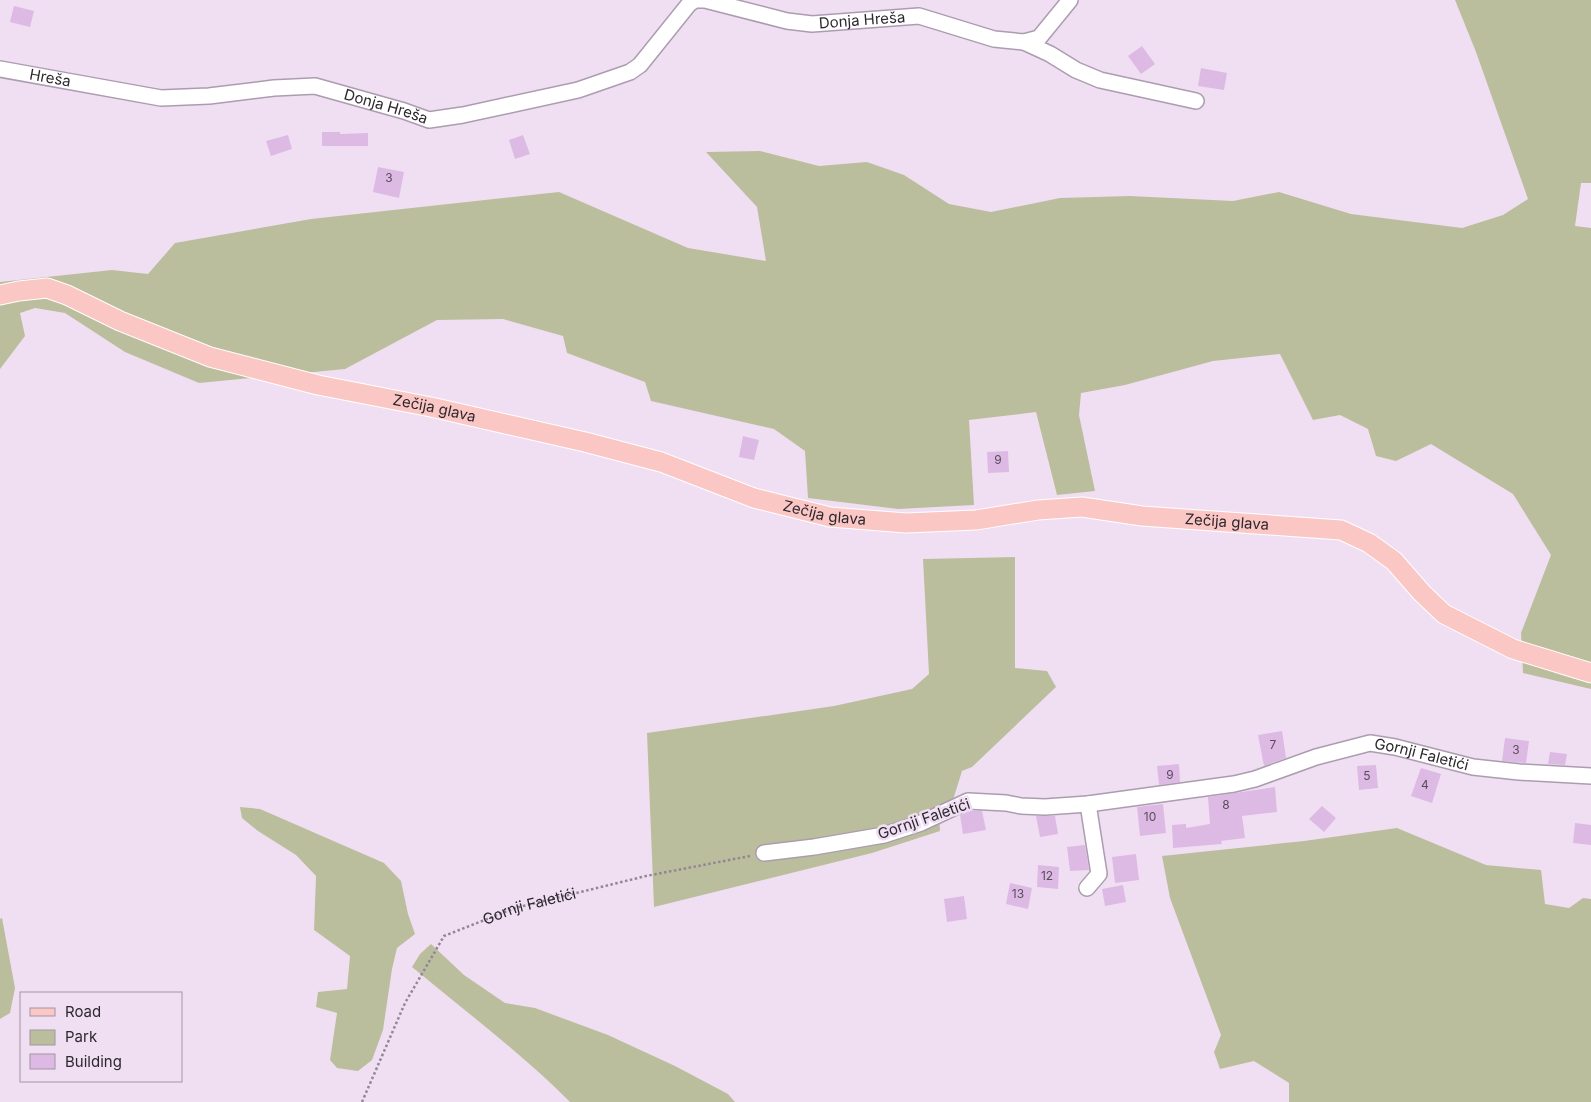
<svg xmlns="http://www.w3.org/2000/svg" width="1591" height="1102" viewBox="0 0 1591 1102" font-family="Inter,sans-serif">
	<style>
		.green { fill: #bbbe9c }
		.building { fill: #ddbae4 }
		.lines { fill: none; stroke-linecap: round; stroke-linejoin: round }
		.minor-casing { stroke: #ac9caf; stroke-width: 18 }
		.major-casing { stroke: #fff; stroke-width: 21 }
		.path { stroke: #928694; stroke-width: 2.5; stroke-dasharray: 2.5 2.5; stroke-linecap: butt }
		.minor { stroke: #fff; stroke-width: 15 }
		.major { stroke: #fac7c4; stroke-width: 19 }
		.labels { text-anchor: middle; stroke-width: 5; stroke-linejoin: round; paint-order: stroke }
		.number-label { font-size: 12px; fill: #594c5c }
		.street-label { font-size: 15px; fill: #2d272e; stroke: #f0dff3 }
	</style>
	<rect width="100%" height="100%" fill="#f0dff3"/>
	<!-- green -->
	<g class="green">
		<polygon points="1455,0 1591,0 1591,183 1581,183 1575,226 1591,228 1591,689 1523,673 1521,633 1551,555 1513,494 1431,444 1396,461 1376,456 1368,429 1340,415 1313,420 1280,354 1213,361 1125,385 1081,393 1079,415 1095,491 1057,495 1036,412 969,420 974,505 898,509 808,498 805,451 774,429 651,401 645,382 567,353 563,336 503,319 437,320 345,369 199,383 125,352 65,313 35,308 20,313 25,336 0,369 0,282 112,270 148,274 175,243 311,219 559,192 688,248 766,261 757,207 706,152 760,151 819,166 867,162 904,175 949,204 991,212 1060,198 1130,196 1233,201 1279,192 1351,214 1462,228 1503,215 1528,199 1476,52"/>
		<polygon points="1015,557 1015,668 1047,671 1056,687 972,767 962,771 953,800 939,805 940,831 872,853 654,907 647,733 834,706 912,689 929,674 923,559"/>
		<polygon points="240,807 260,809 384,863 401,881 408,914 415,934 397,948 392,969 383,1030 372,1060 358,1071 337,1068 330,1060 337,1013 316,1007 318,992 347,989 350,956 314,930 316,876 296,855 258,831 242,818"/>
		<polygon points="1397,828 1486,865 1541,870 1545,904 1569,908 1583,898 1591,899 1591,1102 1289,1102 1289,1083 1254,1061 1220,1069 1214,1052 1221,1035 1170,898 1162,856 1304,841"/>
		<polygon points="2,918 15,988 10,1013 0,1019 0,919"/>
		<path d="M431,944L464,975L505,1003L535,1008L608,1035L675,1066L728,1094L735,1102H570C521,1053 465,1011 412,967L420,954Z"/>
	</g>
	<!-- building -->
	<g class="building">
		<polygon points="14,6 34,11 30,27 10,22"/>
		<polygon points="1142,46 1155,64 1141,74 1128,56"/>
		<polygon points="1201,68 1227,73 1224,90 1198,86"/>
		<polygon points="322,132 340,132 340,134 368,133 368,146 322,146"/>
		<polygon points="288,135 292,149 271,156 266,141"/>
		<polygon points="523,135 530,154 515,159 509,140"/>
		<polygon points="378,167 404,172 399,198 373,192"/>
		<polygon points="743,436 759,440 754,460 739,457"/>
		<polygon points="1008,451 1009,472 988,473 987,452"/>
		<polygon points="1282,731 1286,758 1264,766 1258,735"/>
		<polygon points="1505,738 1529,741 1526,763 1502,761"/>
		<polygon points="1550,752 1567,754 1565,765 1548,764"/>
		<polygon points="1179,764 1180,782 1159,785 1157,766"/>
		<polygon points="1376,765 1378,788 1359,790 1357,766"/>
		<polygon points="1421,768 1441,774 1432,803 1411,796"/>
		<polygon points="1275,787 1277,812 1242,816 1245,838 1221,841 1222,844 1173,848 1172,825 1186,824 1186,828 1210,824 1208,797"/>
		<polygon points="1163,804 1166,833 1140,836 1137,807"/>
		<polygon points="1322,806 1336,818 1324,832 1309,819"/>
		<polygon points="970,811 982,811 986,830 963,834 960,815"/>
		<polygon points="1036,816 1055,816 1058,834 1040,837"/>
		<polygon points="1575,823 1591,825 1591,845 1573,843"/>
		<polygon points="1085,845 1089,870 1070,871 1067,847"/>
		<polygon points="1136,854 1139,880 1115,883 1112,857"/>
		<polygon points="1038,865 1059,867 1058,889 1037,887"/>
		<polygon points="1010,883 1032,888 1028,909 1006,904"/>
		<polygon points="1123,885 1126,902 1105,906 1102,889"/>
		<polygon points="964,896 967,919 947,922 944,899"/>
	</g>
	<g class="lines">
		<!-- minor casing -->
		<g class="minor-casing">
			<g id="minor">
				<path id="s2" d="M699,0H705L787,21L812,24L919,16L994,39L1024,42L1039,38L1070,0"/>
				<polyline points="1024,42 1050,54 1076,70 1100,80 1196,101"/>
				<path id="s3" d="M0,69L161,98L209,96L274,88L315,86L404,111L429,120L463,115L578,90L630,72L640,65L689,4L695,0"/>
				<path id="s4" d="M764,853L814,847L884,835L921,823L968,801L1006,803L1021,806L1045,807L1088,804L1234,784L1255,779L1316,757L1370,743L1395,747L1473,767L1519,772L1591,776"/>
				<polyline points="1087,888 1099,874 1088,804"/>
			</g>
		</g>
		<!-- major casing -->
		<g class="major-casing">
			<g id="major">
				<path id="s5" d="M0,295L19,291L47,288L67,295L120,321L210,357L318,385L431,407L585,442L661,462L754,498L830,517L906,523L976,520L1038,510L1082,507L1142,516L1341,530L1369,543L1394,561L1422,593L1444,614L1513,649L1591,673"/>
			</g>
		</g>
		<!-- path -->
		<path class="path" id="s1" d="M362,1102L405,1003L444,936L515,908L646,876L750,856"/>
		<!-- minor -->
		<use href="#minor" class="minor"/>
		<!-- major -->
		<use href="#major" class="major"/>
	</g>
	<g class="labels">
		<!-- number labels -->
		<g class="number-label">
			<text x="389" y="182">3</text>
			<text x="998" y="464">9</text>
			<text x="1273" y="749">7</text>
			<text x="1516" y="754">3</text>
			<text x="1170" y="779">9</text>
			<text x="1367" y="780">5</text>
			<text x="1425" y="789">4</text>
			<text x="1226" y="809">8</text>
			<text x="1150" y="821">10</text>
			<text x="1047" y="880">12</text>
			<text x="1018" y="898">13</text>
		</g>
		<!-- street labels -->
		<g class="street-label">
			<text dy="5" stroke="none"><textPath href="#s2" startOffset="166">Donja Hreša</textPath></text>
			<text dy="5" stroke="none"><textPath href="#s3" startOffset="51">Hreša</textPath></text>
			<text dy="5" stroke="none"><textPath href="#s3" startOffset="392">Donja Hreša</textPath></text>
			<text dy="5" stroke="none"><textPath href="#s5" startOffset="455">Zečija glava</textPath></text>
			<text dy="5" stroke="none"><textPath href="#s5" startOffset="860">Zečija glava</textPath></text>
			<text dy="5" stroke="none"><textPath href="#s5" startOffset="1265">Zečija glava</textPath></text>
			<text dy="5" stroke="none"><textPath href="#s4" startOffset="675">Gornji Faletići</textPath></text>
			<text transform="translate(924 819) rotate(-19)" y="5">Gornji Faletići</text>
			<text dy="5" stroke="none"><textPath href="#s1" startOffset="276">Gornji Faletići</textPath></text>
		</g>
	</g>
	<!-- legend -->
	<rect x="20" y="992" width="162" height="90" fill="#f0dff3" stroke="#a295a4"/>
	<rect x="30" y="1008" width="25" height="8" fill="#fac7c4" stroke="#a295a4"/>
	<text x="65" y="1017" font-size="15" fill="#2d272e">Road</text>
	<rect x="30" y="1030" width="25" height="15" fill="#bbbe9c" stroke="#a295a4"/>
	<text x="65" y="1042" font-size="15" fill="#2d272e">Park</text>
	<rect x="30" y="1054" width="25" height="15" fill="#ddbae4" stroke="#a295a4"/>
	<text x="65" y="1067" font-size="15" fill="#2d272e">Building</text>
</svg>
